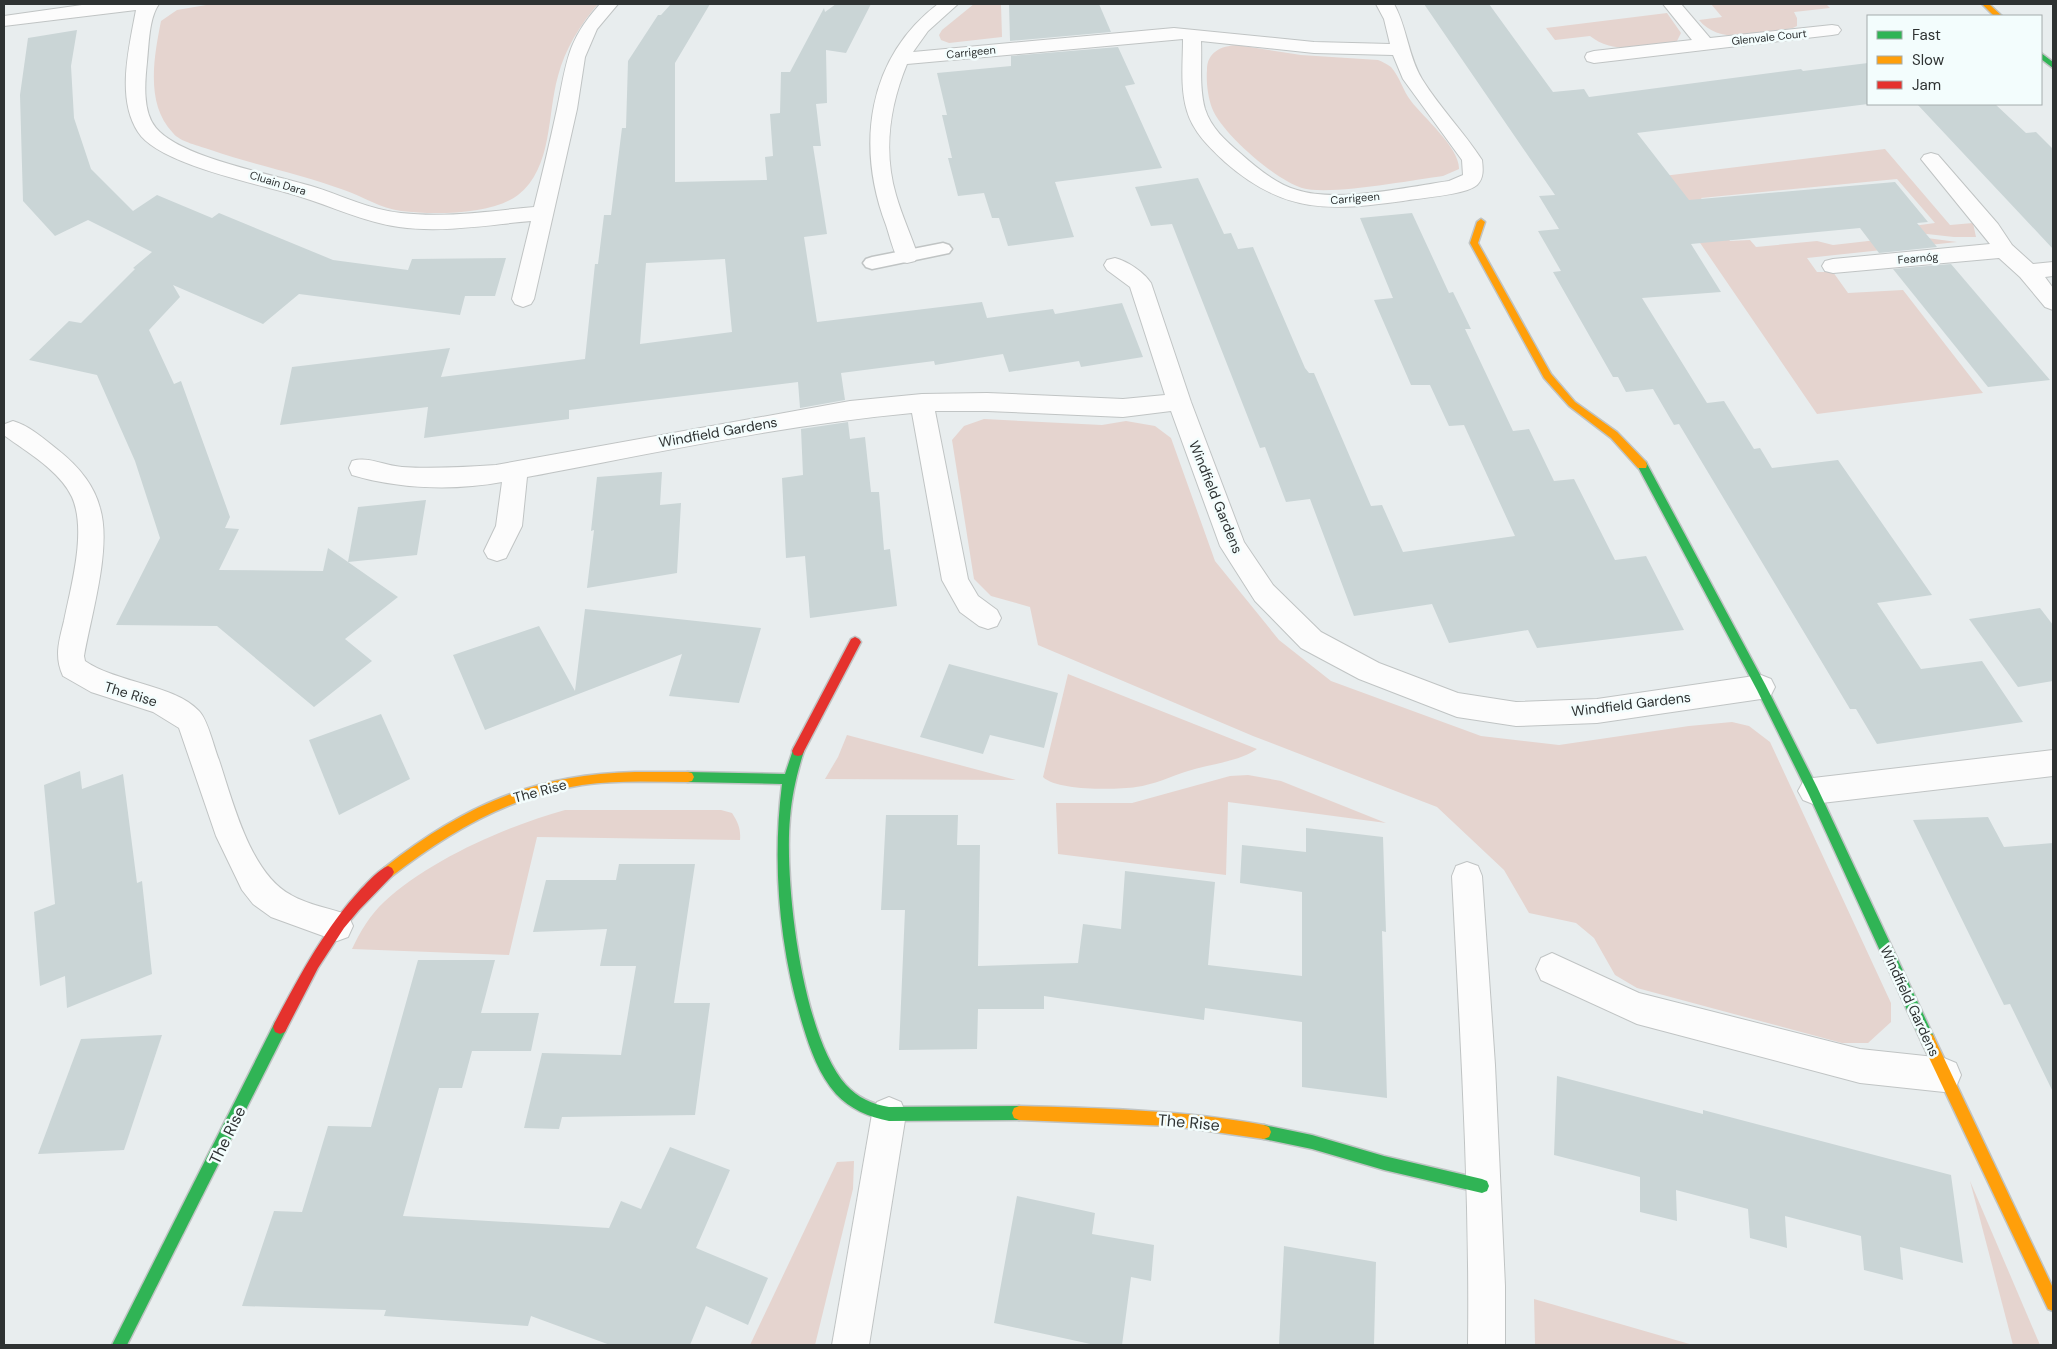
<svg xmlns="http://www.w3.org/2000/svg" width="2057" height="1349" viewBox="0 0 2057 1349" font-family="'DM Sans',sans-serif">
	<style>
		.green { fill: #e5d4cf }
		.building { fill: #cad5d6; fill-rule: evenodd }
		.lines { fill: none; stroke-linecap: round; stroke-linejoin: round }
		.lane-casing { stroke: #c0c4c4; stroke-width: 3 }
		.street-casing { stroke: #c0c4c4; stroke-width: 2 }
		.fast-casing { stroke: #c0c4c4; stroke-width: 3 }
		.slow-casing { stroke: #c0c4c4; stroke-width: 3 }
		.jam-casing { stroke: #c0c4c4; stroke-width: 3 }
		.lane { fill: #fcfcfc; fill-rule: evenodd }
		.street { fill: #fcfcfc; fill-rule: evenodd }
		.fast { fill: #30b455; fill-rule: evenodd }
		.slow { fill: #ff9f0a; fill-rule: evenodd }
		.jam { fill: #e5322d; fill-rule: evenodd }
		.labels { text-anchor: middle; stroke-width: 5; stroke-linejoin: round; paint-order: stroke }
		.far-street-label { font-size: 11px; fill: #2e3232; stroke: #f3fdfd }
		.street-label { font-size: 14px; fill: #2e3232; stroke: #f3fdfd }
		.near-street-label { font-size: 16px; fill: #2e3232; stroke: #f3fdfd }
	</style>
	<rect width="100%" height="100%" fill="#e8edee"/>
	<!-- green -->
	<g class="green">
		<path d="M212,4H598C580,25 565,49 558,76C547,114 553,168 518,195C491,215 434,215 401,211C380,208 364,197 344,190C301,174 254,165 211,150C200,146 180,142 173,133C145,104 154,57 161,21L177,10Z"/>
		<polygon points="974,4 1001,4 1002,37 949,43 941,40 939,35 942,30"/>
		<path d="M1711,4H1826L1830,8L1794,12L1797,18V26L1793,28C1763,32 1721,47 1699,20L1722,17Z"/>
		<path d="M1667,13L1681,33L1677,41L1671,43C1643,46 1614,55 1590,36L1555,40L1546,28Z"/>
		<path d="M1237,45L1301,55L1378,60C1383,62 1387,64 1391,67C1400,77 1403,91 1411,101C1423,117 1460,148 1459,169L1443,176C1412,180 1329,196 1302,188C1276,180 1222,134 1212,108C1208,97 1206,82 1207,70C1207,52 1221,46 1237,45Z"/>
		<polygon points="1885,149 1950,225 1973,223 1976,237 1954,237 1918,233 1913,226 1935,223 1897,179 1701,198 1730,241 1750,240 1756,247 1817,241 1833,245 1912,236 1957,242 1807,258 1817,272 1833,272 1848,293 1903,290 1983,393 1817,414 1655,177"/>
		<polygon points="984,419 1102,425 1126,421 1155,426 1171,438 1215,561 1279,640 1331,681 1481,736 1559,745 1689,726 1732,722 1749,726 1770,742 1891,1003 1891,1022 1868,1043 1842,1043 1637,988 1615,975 1594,938 1576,923 1529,913 1504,870 1437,807 1253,736 1038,645 1030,607 991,596 974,579 952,440 964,426"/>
		<path d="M1068,674L1257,749C1238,762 1210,764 1188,771C1172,776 1153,785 1136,787C1116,790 1057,791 1043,777Z"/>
		<polygon points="847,735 1016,780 825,779 838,757"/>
		<polygon points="1248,775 1281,781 1386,823 1228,802 1226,875 1058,854 1056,803 1132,803 1230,776"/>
		<path d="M565,810H721L732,813C738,822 741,829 740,840L537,837L509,955L352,949C360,932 370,915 384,902C429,860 507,826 565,810Z"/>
		<polygon points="854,1161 853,1189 815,1345 750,1345 837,1162"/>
		<polygon points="1970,1181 2040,1345 2013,1345"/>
		<polygon points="1534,1299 1693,1345 1535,1345"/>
	</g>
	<!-- building -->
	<g class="building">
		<path d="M671,4H710L675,63V182L767,180L765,157L773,156L770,114L780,113L781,72H790L824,8L825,12L836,4H871L846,53L826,50L827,103L816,104L821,146H813L827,234L804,237L817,322L982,302L987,318L1053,309L1055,314L1122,303L1143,357L1081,367L1079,361L1009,372L1003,354L935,365L934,361L841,373L845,400L800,408L798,382L569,410V419L424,438L428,407L280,425L292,367L450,348L441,377L585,359L595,264H598L604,215H611L622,128H626L628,61L658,15H661ZM725,259L732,332L640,344L646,263Z"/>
		<polygon points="1009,4 1099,4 1111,32 1010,41"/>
		<polygon points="1424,4 1489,4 1553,92 1584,89 1589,97 1801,69 1803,71 1868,63 1868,104 1637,133 1689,200 1895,182 1928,222 1917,223 1937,247 1879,253 1860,228 1691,244 1721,292 1642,298 1707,403 1724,401 1754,449 1760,448 1772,468 1838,460 1932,595 1877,603 1921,669 1982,661 2023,722 1877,744 1856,709 1850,709 1679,424 1674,425 1653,389 1626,392 1618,377 1613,377 1553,272 1561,271 1538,231 1559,229 1539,196 1555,195"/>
		<polygon points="77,30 71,66 74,118 91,169 133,211 157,195 212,218 219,213 333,260 408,270 412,259 506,258 495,296 465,296 460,315 299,294 263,324 173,285 180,297 149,330 174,384 181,381 230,517 225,528 239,529 219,570 323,571 328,548 348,562 358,507 426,500 417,555 348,562 398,597 345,639 372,661 314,707 217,626 116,625 160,538 135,461 97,375 29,360 69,321 81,323 135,269 133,268 152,252 88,220 55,236 23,201 20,95 28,38"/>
		<polygon points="1118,47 1135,84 1125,86 1162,168 1055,182 1074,237 1008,246 999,218 992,218 984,193 958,196 948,158 952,158 942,115 947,115 937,73 1011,66 1011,56"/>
		<polygon points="1917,104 1995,104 2026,133 2036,132 2053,149 2053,249"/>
		<polygon points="1198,178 1224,234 1231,233 1238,249 1253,247 1305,368 1309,373 1314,373 1371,506 1382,505 1403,552 1515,536 1464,425 1449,426 1430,385 1411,385 1374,300 1393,298 1360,218 1412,213 1449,293 1453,292 1471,329 1465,329 1513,431 1529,429 1554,481 1574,479 1615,560 1646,556 1684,630 1537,648 1528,630 1449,643 1432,604 1354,616 1310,499 1286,502 1265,447 1260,448 1172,224 1151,226 1135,187"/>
		<polygon points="1951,264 2050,380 1988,387 1893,269"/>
		<polygon points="848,422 850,439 865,437 871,492 879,492 884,550 890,549 897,606 810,618 805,556 786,558 782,478 803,475 801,429"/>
		<polygon points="662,472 660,505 681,503 677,573 587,588 594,530 591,531 597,477"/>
		<polygon points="2040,608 2053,625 2053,681 2018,687 1969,619"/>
		<polygon points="585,609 761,628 739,703 669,696 682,654 485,730 453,655 539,626 575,691"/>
		<polygon points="949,664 1058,693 1044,748 990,735 983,754 920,737"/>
		<polygon points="381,714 410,779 339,815 309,740"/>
		<polygon points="80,771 82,789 123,774 137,883 142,881 152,974 67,1008 65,976 40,986 34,912 55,904 44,785"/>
		<polygon points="886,815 958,815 957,845 980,845 978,966 1078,963 1083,924 1121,929 1125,871 1215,882 1208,965 1302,976 1302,892 1240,883 1242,845 1306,852 1306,828 1383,837 1386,932 1382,931 1387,1098 1302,1087 1302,1022 1205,1008 1204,1020 1044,996 1044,1009 978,1009 977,1049 899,1050 905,910 881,910"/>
		<polygon points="1988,817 2004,847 2053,843 2053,1092 2010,1004 2004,1005 1913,820"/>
		<polygon points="619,864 695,864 674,1003 710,1003 695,1115 562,1117 559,1129 524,1128 542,1053 621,1055 636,966 600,966 607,929 533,932 546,880 616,880"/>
		<polygon points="418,960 495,960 481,1013 539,1013 531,1051 472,1051 462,1088 439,1088 403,1216 609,1228 621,1201 641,1209 670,1147 730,1170 696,1248 768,1278 748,1325 706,1306 690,1345 610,1345 531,1316 528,1326 384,1316 386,1310 242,1306 274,1211 302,1212 328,1126 371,1127"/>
		<polygon points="162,1035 124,1150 38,1154 81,1039"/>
		<polygon points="1557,1076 1703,1114 1703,1110 1951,1175 1963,1263 1900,1247 1903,1280 1864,1270 1861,1236 1785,1216 1787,1248 1750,1238 1748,1209 1676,1190 1677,1221 1640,1212 1640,1177 1554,1155"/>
		<polygon points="1017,1196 1095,1213 1092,1234 1154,1245 1151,1281 1131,1277 1122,1345 1095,1345 994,1323"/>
		<polygon points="1284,1246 1376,1262 1374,1345 1279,1345"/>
	</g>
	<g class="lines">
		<!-- lane casing -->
		<g class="lane-casing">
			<polygon id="lane" points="943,243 949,245 952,249 949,253 872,269 866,267 863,263 866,259 872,257"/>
		</g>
		<!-- street casing -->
		<g class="street-casing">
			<g id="street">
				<path d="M89,4H159C149,18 149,43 147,62C145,81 142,112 156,128C181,158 272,174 311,186C341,195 370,210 401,213C446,218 490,211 534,207C542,175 550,142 557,109C567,62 566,42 600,4H618L597,29L585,57L577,109L534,299L531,304L523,307L515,304L512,299L531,221C487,225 442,233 399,227C364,222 331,206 298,196C260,184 159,165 138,132C116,98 129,48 136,10L4,26V16Z"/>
				<path d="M938,4H958L928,31L913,52L1174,28L1314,42L1390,44L1384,19L1376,4H1394C1407,27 1408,56 1422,79C1440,108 1464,132 1482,160C1483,169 1484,178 1477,185C1466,195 1419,198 1403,201C1330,211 1284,214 1225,162C1210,148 1193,132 1187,111C1180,88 1183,63 1183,39L907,64C890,105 883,151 896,195C902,216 911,235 918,256L915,261L907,263L899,261C893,251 890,237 886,225C856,146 867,58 938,4ZM1201,41L1314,53L1393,55L1403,79L1462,160L1463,175L1449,181C1408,187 1337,203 1297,190C1276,184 1257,168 1240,153C1226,141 1211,128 1205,109C1199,87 1202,63 1201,41Z"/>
				<polygon points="1663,4 1681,4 1710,38 1832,25 1838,26 1841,30 1838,34 1832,35 1594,63 1587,61 1585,57 1587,53 1594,51 1692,40"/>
				<polygon points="1931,153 1938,155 1998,224 2012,245 2033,264 2053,262 2053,276 2045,277 2053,288 2053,310 2045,307 2020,277 1999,258 1833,273 1825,271 1822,266 1825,261 1833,259 1990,244 1921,159 1924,155"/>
				<path d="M1115,258C1127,261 1144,272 1151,283L1191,402L1244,542L1273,585L1321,632L1379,663L1458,693L1516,702L1597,699L1761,675L1771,679L1775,687L1771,695L1761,699L1597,723L1516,726L1457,717L1359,679L1301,648L1255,601L1220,546L1171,411L1123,417L987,411H935L968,579L978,596L997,610L1001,618L997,626L988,629L979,626L960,612L942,580L912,413C783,425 655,453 527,477L522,526L506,558L497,561L488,558L484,551L496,526L502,482C454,491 398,489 352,475L349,468L352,461C369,456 385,466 402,467C433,469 465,467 496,465L850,401L922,394L987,393L1123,399L1165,395L1130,287L1107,270L1104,265L1107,260Z"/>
				<path d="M13,421C30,426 44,439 58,450C77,465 94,484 100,508C112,548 91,615 84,656L85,661C117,683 175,685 199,711C208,720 214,748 219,760C233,802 250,873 291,895C308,905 330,908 348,915L353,926L348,937L337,941L271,917L253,904L242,890L216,836L179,728L153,712L91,692L63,676C54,657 59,641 64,621C71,586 87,531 72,497C60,471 27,452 5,436V424Z"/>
				<polygon points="2053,750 2053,776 1813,804 1803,800 1798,791 1803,782 1813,778"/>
				<path d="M1467,862L1478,866L1482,876L1495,1065L1505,1286V1345H1468C1470,1189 1460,1032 1452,876L1456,866Z"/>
				<polygon points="1552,953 1639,993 1860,1049 1944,1058 1956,1063 1961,1075 1956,1087 1944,1092 1860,1083 1637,1024 1541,980 1536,969 1541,958"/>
				<polygon points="889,1097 901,1102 906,1114 869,1345 832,1345 872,1114 877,1102"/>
			</g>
		</g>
		<!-- fast casing -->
		<g class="fast-casing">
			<g id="fast">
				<polygon points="2041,53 2053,62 2053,68 2041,59"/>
				<polygon points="1642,461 1646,462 1765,684 1817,787 1933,1035 1935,1040 1933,1045 1928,1047 1923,1045 1809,795 1757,690 1637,465"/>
				<path d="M798,746L802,747L804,751C797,773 792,794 790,818C784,882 802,1036 846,1085C858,1098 872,1104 889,1107L1019,1106L1024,1108L1026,1113L1024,1118L1019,1120L889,1121C869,1117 850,1109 836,1094C819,1075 810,1049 803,1026C779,948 772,864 782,784L688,782L684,781L682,777L684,773L688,772L785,774L794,747Z"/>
				<polygon points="280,1020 285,1022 287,1027 285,1032 127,1345 112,1345 275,1022"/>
				<polygon points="1264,1125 1312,1135 1384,1156 1482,1179 1487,1181 1489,1186 1487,1191 1482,1193 1384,1170 1312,1149 1264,1139 1259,1137 1257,1132 1259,1127"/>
			</g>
		</g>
		<!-- slow casing -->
		<g class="slow-casing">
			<g id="slow">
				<polygon points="1982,4 1989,4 2002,16 1994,16"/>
				<polygon points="1481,219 1485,222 1478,243 1551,374 1575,402 1617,432 1646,462 1647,465 1646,468 1638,468 1611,438 1569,406 1544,378 1470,243 1477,222"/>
				<path d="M635,772H688L692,773L694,777L692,781L688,782C653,782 617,780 582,785C510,796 449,832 392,876L388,878L384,876L382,872L384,868C463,806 534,774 635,772Z"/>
				<polygon points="1928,1033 1933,1035 2053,1288 2053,1311 2048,1309 1923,1045 1921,1040 1923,1035"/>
				<path d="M1019,1106C1101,1108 1183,1110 1264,1125L1269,1127L1271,1132L1269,1137L1264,1139L1173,1126L1019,1120L1014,1118L1012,1113L1014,1108Z"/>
			</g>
		</g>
		<!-- jam casing -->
		<g class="jam-casing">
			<g id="jam">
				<polygon points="855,637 859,639 861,642 802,755 798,756 794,755 792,751 794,747 851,639"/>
				<path d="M388,866L392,868L394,872L392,876L359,910L344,928L318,968L285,1032L280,1034L275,1032L273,1027L275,1022C300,975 325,928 361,889C369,881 378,870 388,866Z"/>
			</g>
		</g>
		<!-- lane -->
		<use href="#lane" class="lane"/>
		<!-- street -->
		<use href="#street" class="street"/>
		<!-- fast -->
		<use href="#fast" class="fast"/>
		<!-- slow -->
		<use href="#slow" class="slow"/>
		<!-- jam -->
		<use href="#jam" class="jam"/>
	</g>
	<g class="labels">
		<!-- far-street labels -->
		<g class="far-street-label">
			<text transform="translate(1769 37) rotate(-6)" y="4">Glenvale Court</text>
			<text transform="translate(971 52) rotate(-6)" y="4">Carrigeen</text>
			<text transform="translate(278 183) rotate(17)" y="4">Cluain Dara</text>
			<text transform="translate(1355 198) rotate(-5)" y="4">Carrigeen</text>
			<text transform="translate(1918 258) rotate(-5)" y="4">Fearnóg</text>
		</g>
		<!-- street labels -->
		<g class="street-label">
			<text transform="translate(718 432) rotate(-10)" y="5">Windfield Gardens</text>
			<text transform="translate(1216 497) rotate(68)" y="5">Windfield Gardens</text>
			<text transform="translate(131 694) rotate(17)" y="5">The Rise</text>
			<text transform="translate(1631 704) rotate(-7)" y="5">Windfield Gardens</text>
			<text transform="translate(540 791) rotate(-15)" y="5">The Rise</text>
			<text transform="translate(1910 1001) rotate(65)" y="5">Windfield Gardens</text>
		</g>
		<!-- near-street labels -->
		<g class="near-street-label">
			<text transform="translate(1189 1122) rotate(5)" y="6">The Rise</text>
			<text transform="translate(227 1135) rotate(-64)" y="6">The Rise</text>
		</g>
	</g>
	<!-- border -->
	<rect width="2057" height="1349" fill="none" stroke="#2e3232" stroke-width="10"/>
	<!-- legend -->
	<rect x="1867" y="15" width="175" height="90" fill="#f3fdfd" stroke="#a4acac"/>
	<rect x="1877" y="31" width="25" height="8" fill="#30b455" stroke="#a4acac"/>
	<text x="1912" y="40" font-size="15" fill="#2e3232">Fast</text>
	<rect x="1877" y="56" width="25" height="8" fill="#ff9f0a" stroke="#a4acac"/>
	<text x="1912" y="65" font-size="15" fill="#2e3232">Slow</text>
	<rect x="1877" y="81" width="25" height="8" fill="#e5322d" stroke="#a4acac"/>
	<text x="1912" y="90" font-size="15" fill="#2e3232">Jam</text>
</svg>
